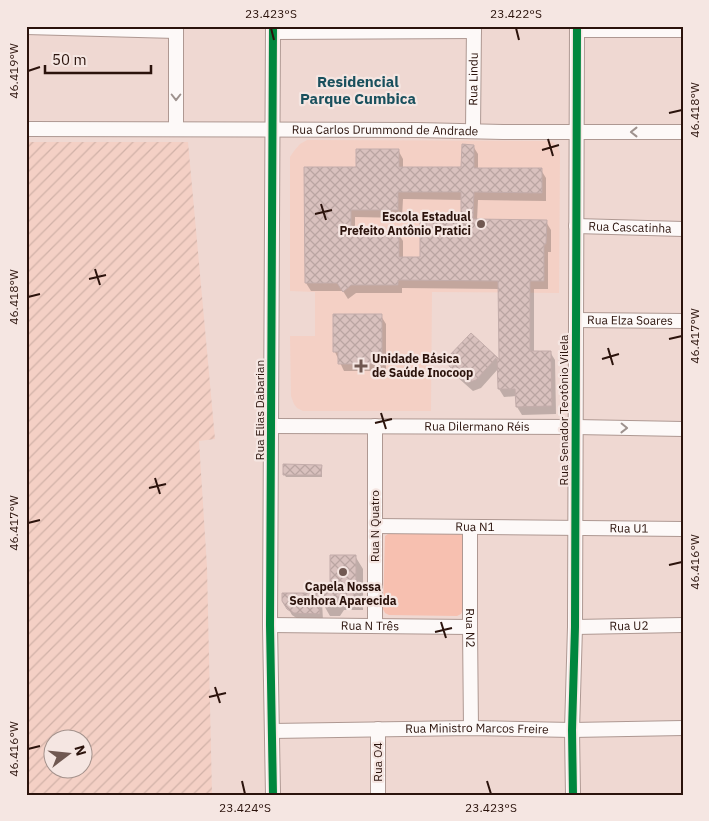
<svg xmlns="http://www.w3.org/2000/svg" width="709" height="821" viewBox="0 0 709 821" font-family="'IBM Plex Sans',sans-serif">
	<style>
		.built { fill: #f4d0c5 }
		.industrial { fill: url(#industrial-furrows); fill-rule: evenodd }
		.green { fill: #f7c0b0 }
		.shadow { fill: #0003; fill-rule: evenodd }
		.building { fill: url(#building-cross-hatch); stroke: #c3acaa; fill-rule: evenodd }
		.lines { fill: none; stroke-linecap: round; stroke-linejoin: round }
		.minor-casing { stroke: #ae9892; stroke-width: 16 }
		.minor { stroke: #fdf9f8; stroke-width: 14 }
		.cycleway-casing { stroke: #f5e6e2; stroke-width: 11 }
		.cycleway { stroke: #00873e; stroke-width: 8 }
		.oneway { stroke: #9e928e }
		.ticks { fill: none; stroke: #2b130c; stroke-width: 2 }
		.poi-dot { fill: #705851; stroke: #f5e6e2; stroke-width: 2 }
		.labels { text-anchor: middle; stroke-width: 4.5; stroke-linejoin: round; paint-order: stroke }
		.street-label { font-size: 12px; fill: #2b130c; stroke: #f5e6e2 }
		.poi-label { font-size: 12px; font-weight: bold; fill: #2b130c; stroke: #f5e6e2; text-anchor: end }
		.quarter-label { font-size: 15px; font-weight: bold; fill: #19505d; stroke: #f5e6e2 }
		.neatline { fill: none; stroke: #2b130c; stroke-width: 2 }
		.ticks-label { font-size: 12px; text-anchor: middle; fill: #2b130c }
	</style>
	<defs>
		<pattern id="industrial-furrows" width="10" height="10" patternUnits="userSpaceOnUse" patternTransform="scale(1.25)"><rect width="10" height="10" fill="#f4d0c5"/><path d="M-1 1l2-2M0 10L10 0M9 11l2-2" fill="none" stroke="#d1b2a8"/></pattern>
		<pattern id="building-cross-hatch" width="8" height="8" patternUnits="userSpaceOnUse" patternTransform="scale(1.25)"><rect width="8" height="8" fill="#d9c1be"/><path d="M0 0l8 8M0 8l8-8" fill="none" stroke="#baa5a2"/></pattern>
	</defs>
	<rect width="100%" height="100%" fill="#efd8d2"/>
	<!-- built -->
	<polygon class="built" points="307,140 549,141 553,142 557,146 560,152 559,293 432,292 431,411 303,411 297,408 294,404 291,396 290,336 315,336 315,292 290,291 290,157 294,151 300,144"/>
	<!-- industrial -->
	<path class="industrial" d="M26,142H188L215,439L199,441L207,567L212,795H26ZM52,738H82V768H52Z"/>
	<!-- green -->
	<polygon class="green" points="391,532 459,533 462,535 464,538 463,610 461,614 457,616 389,615 385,613 383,609 385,536"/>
	<!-- shadow -->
	<g class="shadow">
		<path d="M473,146L478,154V169L541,170L546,178V201L478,200L477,220L546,222L551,230V252H548V289H534V352H550L555,360L556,414L522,415L517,407V396L504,397L499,389L498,369L481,388L473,391L456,376L451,367L471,334L500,362L499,289L402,288V293H356L348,299L343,291H311L306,283L358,168L398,150L403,159V168L463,169ZM403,199L462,200V220L421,259H403V241L398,233H355V217L402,218Z"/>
		<polygon points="381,316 386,324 386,371 344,371 335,352"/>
		<polygon points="321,466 322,469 322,477 286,477 284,474"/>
		<polygon points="355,556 363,569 363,610 344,610 340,616 330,616 322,602 323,620 298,619 292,615 288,608 319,594 322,601 331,591"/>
	</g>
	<!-- building -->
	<g class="building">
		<path d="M462,144L474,145V168H542V193L474,192L473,219L547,220L546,244H544V281H530V351H551L552,406L516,407L515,389H498L497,357L476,380L467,383L450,367L446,359L471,333L499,359L498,281L398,280V285H351L343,292L337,283H305L304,167H356V149H399V167H461ZM398,192H461V219L420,218V257H399V232L351,231V210H398Z"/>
		<polygon points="333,314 382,314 382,364 338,364 338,352 333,352"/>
		<polygon points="283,464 322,465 321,475 283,475"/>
		<polygon points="330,555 356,555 356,597 337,597 333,603 321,603 321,590 330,590"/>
		<polygon points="282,593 319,593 320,614 293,613 287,609 282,601"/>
	</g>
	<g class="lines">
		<!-- minor casing -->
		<g class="minor-casing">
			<g id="minor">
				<polyline points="273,26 270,625 273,795"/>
				<polyline points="26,27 176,31"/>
				<polyline points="577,30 683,30"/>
				<polyline points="273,32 474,31"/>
				<path id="s1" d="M26,129L417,130L503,132H683"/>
				<polyline points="176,129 176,26"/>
				<path id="s2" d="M473,131L474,26"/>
				<path id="s3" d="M576,226L683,229"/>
				<path id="s4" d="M576,320L683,321"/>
				<path id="s5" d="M271,426L576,427L683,429"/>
				<path id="s6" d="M375,526L683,529"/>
				<path id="s7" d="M470,528V627L471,728"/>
				<path id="s8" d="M270,625L470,627"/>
				<polyline points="375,626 375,426"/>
				<path id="s9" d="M575,627L683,625"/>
				<path id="s10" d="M272,731L471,728L572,730L683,728"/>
				<polyline points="378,795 378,729"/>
				<polyline points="573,795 572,730 575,627 577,26"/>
			</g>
		</g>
		<!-- minor -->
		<use href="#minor" class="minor"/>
		<!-- cycleway casing -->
		<g class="cycleway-casing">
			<g id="cycleway">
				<polyline points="273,26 270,625 273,795"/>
				<polyline points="573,795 572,730 575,627 577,26"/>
			</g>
		</g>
		<!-- cycleway -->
		<use href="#cycleway" class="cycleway"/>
	</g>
	<!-- one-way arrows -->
	<defs><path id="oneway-chevron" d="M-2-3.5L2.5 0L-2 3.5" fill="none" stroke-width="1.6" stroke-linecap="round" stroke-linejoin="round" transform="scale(1.25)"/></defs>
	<g class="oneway">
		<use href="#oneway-chevron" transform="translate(176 97) rotate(90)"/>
		<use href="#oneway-chevron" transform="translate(634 132) rotate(180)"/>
		<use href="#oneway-chevron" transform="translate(624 428) rotate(1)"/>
	</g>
	<!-- ticks -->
	<path class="ticks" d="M271,28L274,40M516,28L519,40M28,71L40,67M669,113L682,110M548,139L553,156M542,150L559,145M321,204L326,220M315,214L332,210M95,269L100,285M89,279L106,275M28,297L40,294M669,339L682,336M608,348L613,365M602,359L619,354M381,413L386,429M375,423L392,419M155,478L160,494M149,488L166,484M28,523L40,520M669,565L682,562M441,622L446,638M435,632L452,628M215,687L220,703M209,697L226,693M28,749L40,746M242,781L245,794M487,781L491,794"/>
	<!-- markers -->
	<g class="poi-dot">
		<circle cx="481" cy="224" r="5"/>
		<path d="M358.5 358.5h5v5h5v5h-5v5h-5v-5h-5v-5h5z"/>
		<circle cx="343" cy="572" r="5"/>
	</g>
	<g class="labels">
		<!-- street labels -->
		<g class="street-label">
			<text dy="4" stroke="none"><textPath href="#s2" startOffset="52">Rua Lindu</textPath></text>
			<text dy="4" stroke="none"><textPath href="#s1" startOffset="359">Rua Carlos Drummond de Andrade</textPath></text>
			<text dy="4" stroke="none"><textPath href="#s3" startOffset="54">Rua Cascatinha</textPath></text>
			<text dy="4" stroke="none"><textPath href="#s4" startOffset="54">Rua Elza Soares</textPath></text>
			<text transform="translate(260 410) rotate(-90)" y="4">Rua Elias Dabarian</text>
			<text transform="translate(564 410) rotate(-90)" y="4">Rua Senador Teotônio Vilela</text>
			<text dy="4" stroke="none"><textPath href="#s5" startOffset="206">Rua Dilermano Réis</textPath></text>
			<text transform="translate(375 526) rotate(-90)" y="4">Rua N Quatro</text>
			<text dy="4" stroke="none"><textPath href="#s6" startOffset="100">Rua N1</textPath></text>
			<text dy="4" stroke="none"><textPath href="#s6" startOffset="254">Rua U1</textPath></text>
			<text dy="4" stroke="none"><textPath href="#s8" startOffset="100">Rua N Três</textPath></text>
			<text dy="4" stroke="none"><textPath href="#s9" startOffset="54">Rua U2</textPath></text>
			<text dy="4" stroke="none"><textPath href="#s7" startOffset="100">Rua N2</textPath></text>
			<text dy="4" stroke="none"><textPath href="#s10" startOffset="205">Rua Ministro Marcos Freire</textPath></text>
			<text transform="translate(378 762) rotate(-90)" y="4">Rua O4</text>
		</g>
		<!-- poi labels -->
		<g class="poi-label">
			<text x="471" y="221">Escola Estadual<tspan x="471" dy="14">Prefeito Antônio Pratici</tspan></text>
			<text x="372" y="363" text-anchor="start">Unidade Básica<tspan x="372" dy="14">de Saúde Inocoop</tspan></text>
			<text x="343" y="591" text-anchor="middle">Capela Nossa<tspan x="343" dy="14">Senhora Aparecida</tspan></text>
		</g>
		<!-- quarter labels -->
		<g class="quarter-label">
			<text x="358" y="87">Residencial<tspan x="358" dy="17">Parque Cumbica</tspan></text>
		</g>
	</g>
	<!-- border -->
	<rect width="709" height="821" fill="none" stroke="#f5e6e2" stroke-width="55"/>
	<!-- north arrow -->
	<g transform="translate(68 754) rotate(74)"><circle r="24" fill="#f5e6e2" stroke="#a4928c"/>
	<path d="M0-4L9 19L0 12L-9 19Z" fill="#705851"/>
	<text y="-8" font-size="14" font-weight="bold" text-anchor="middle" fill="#2b130c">N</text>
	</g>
	<!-- scale -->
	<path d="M45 65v8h106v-8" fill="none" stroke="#2b130c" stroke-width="2.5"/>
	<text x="52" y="65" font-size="15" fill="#2b130c" stroke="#f5e6e2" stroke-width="4" paint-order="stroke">50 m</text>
	<rect x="28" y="28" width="654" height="766" class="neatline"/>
	<g class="ticks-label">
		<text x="271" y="18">23.423°S</text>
		<text x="516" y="18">23.422°S</text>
		<text transform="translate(14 71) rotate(-90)" y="4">46.419°W</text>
		<text transform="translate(695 110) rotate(-90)" y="4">46.418°W</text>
		<text transform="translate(14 297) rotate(-90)" y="4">46.418°W</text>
		<text transform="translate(695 336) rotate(-90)" y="4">46.417°W</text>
		<text transform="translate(14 523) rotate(-90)" y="4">46.417°W</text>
		<text transform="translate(695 562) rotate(-90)" y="4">46.416°W</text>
		<text transform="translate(14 749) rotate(-90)" y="4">46.416°W</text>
		<text x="245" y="812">23.424°S</text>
		<text x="491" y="812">23.423°S</text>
	</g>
</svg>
